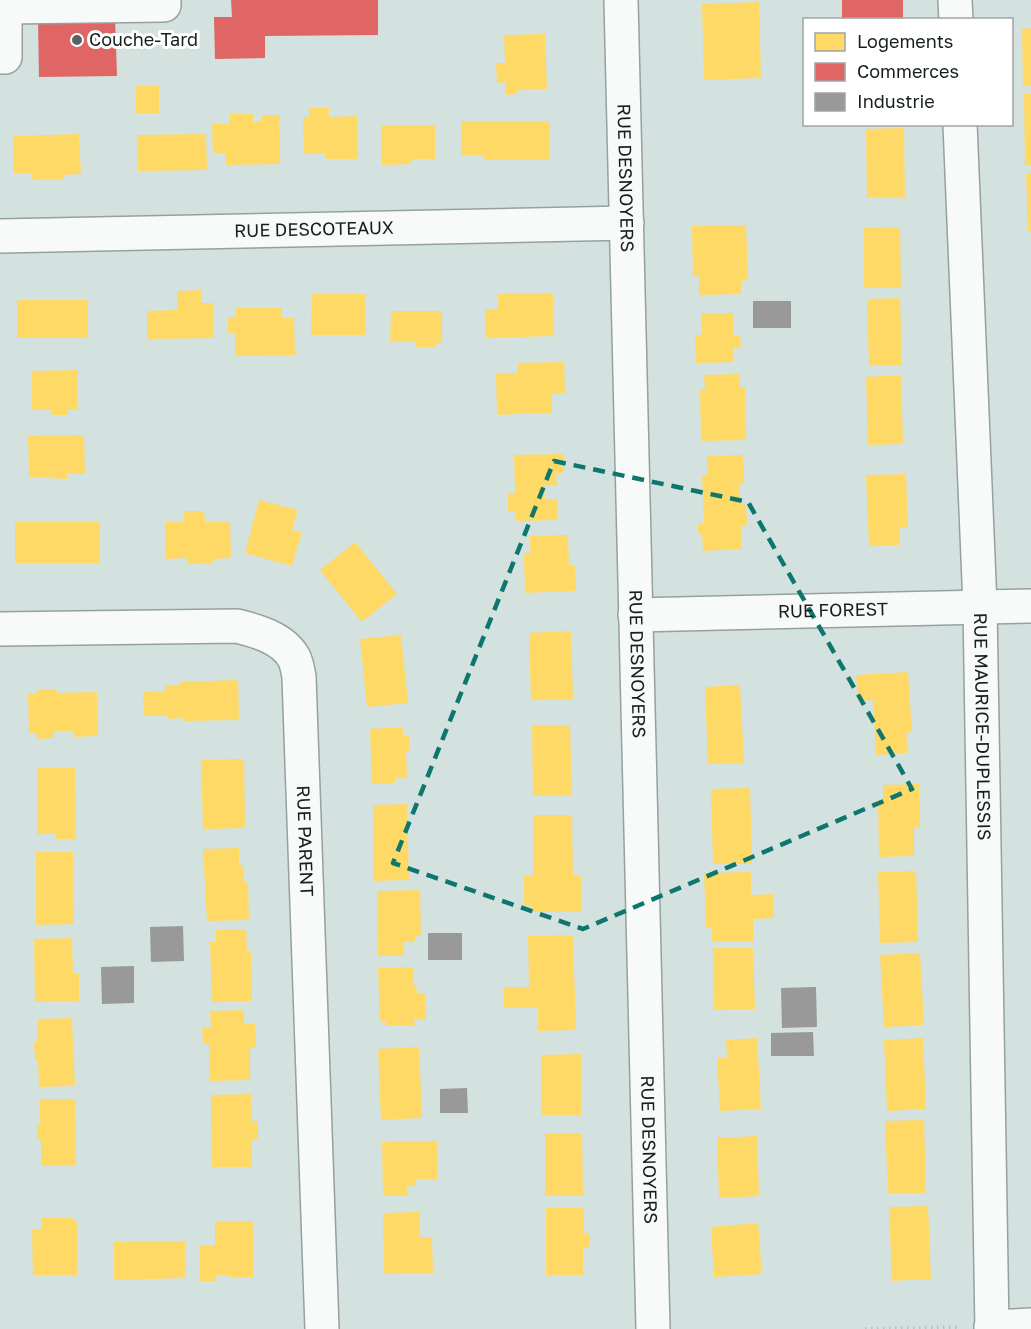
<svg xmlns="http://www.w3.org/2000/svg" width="1031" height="1329" viewBox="0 0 1031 1329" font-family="'Golos Text',sans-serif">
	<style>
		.homes { fill: #ffd966 }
		.shops { fill: #e06666 }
		.industry { fill: #999 }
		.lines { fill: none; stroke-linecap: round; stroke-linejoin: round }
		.minor-casing { stroke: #95a19f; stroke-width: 36 }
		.path { stroke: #bcc1c0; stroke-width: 4; stroke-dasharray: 1.5 4.5; stroke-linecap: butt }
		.minor { stroke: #f8fafa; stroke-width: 33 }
		.marked { fill: none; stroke: #0f766e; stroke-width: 4.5; stroke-dasharray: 12 8; stroke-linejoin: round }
		.poi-dot { fill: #586362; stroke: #fff; stroke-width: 2 }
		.labels { text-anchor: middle; stroke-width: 6; stroke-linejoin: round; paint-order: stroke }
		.poi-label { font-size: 18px; fill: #161f1e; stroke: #fff; text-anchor: start }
		.street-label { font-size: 18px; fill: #161f1e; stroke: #fff }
	</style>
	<rect width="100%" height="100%" fill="#d3e1df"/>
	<!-- homes -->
	<g class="homes">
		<polygon points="759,2 761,78 704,80 702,4"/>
		<polygon points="1031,28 1031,86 1023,86 1022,29"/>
		<polygon points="545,34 547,89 517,90 517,94 506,95 506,82 497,83 496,63 505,63 504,35"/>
		<rect x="136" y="86" width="23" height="27"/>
		<polygon points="1024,94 1031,94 1031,165 1025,165"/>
		<polygon points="309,108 329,108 329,117 357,116 358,159 325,159 325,154 304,154 303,117 309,117"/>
		<polygon points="230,114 253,114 253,122 262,122 262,115 279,115 280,164 226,165 225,153 213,153 212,124 230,124"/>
		<polygon points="461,121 550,121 550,160 484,160 484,155 461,155"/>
		<polygon points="382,125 435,125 435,159 411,159 411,164 382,165"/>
		<polygon points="904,128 905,198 867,198 866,129"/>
		<polygon points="79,134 81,174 63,175 63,179 32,180 32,173 14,173 13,136"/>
		<polygon points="206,134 207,170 138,171 137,135"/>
		<polygon points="1026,173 1031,173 1031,231 1028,231"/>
		<polygon points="746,225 748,280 741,281 741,294 699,295 699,276 693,277 692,226"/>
		<polygon points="900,227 901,288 864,288 864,228"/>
		<polygon points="201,290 201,303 214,303 214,338 147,339 147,311 177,310 177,291"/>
		<polygon points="553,293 554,336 486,338 485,309 498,309 498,294"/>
		<polygon points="312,294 366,294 366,335 311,335"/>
		<polygon points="900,298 902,365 869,366 867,299"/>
		<rect x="17" y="300" width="71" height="38"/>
		<polygon points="236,308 282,308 282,318 294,318 295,355 235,356 235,333 228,333 228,317 236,317"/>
		<polygon points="391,311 442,311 442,343 435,343 435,347 416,347 416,342 390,342"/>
		<polygon points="701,313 733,313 733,335 740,335 741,347 733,347 733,362 696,363 695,335 702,335"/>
		<polygon points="564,362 565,393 552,394 552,413 497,415 496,373 518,373 518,363"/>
		<polygon points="78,370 78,410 68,410 68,415 52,415 52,410 32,410 32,371"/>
		<polygon points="739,374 740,387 745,387 746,440 701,441 700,390 705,390 704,375"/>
		<polygon points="901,375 903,444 868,445 866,377"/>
		<polygon points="84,435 85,474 67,474 67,479 29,477 28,436"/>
		<polygon points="563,454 564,473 556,473 557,486 544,486 545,499 557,499 558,520 516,521 515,512 508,512 508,493 515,493 514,455"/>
		<polygon points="743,455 744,483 739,483 740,504 746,503 747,526 741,526 742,549 703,551 702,534 698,534 698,523 704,523 702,475 708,475 707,456"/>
		<polygon points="906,474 908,528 900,528 900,545 869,546 866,475"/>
		<polygon points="259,500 298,510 292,530 302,532 292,566 245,553"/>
		<polygon points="184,511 204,511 205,522 230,522 231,558 213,559 214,563 187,564 187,558 166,559 165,522 184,522"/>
		<rect x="15" y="522" width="85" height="41"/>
		<polygon points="568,535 569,566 575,565 576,591 525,593 524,553 530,553 530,536"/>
		<polygon points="355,542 397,594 362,622 320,570"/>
		<polygon points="571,631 573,699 531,700 529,633"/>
		<polygon points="401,635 408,703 367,707 360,639"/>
		<polygon points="908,672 912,732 906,733 908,753 876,755 873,700 858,701 856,675"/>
		<polygon points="238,680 239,720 184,721 184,718 168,719 168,716 144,716 143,692 165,691 165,685 180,685 180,682"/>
		<polygon points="740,685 744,763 708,764 705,687"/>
		<polygon points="57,689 57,693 97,692 98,736 74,737 74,731 54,731 54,738 37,739 37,733 29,734 28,694 37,694 37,690"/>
		<polygon points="532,725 570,725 572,795 533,796"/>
		<polygon points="403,727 403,736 409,736 409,751 406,751 407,778 395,778 395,783 372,784 370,729"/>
		<polygon points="244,759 245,828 203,829 201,760"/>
		<polygon points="37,768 75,768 76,839 56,839 56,834 37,834"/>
		<polygon points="919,784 920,827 914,827 914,856 879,857 878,799 883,799 883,785"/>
		<polygon points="750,788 752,864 713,864 711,789"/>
		<polygon points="407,804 409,880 374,881 373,805"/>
		<polygon points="534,815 572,815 573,876 581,876 582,912 532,912 532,906 524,906 524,875 534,875"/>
		<polygon points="239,848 239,865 244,865 244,882 248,882 249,920 207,921 203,849"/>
		<polygon points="36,852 73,852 74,924 36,925"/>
		<polygon points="916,871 918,942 880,943 878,872"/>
		<polygon points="751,872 751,895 773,894 774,918 753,919 753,941 712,942 712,928 706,928 704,873"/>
		<polygon points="420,890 421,936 415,936 415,942 403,942 404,956 378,956 377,891"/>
		<polygon points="246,929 247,952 251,952 252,1001 212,1002 210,942 216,942 216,930"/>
		<polygon points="573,935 576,1030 538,1031 538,1008 504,1008 504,987 529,987 528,936"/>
		<polygon points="72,938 73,974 79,974 79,1001 35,1002 34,939"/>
		<polygon points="713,948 753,948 755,1009 714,1010"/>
		<polygon points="920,953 924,1025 884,1027 880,955"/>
		<polygon points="413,967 413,986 416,985 417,993 425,993 426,1019 414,1020 415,1025 386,1026 386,1021 380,1022 378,968"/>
		<polygon points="244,1010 244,1024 255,1023 256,1048 250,1048 250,1080 210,1081 209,1044 203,1044 202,1027 211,1027 210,1011"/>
		<polygon points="72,1018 75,1086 39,1087 38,1059 35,1059 34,1042 38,1042 38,1019"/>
		<polygon points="757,1038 761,1109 720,1111 717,1058 727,1058 726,1040"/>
		<polygon points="923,1038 926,1109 887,1111 884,1040"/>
		<polygon points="419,1047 422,1118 381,1120 378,1049"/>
		<polygon points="581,1054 582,1115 542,1115 542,1055"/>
		<polygon points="251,1094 252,1121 258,1121 258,1139 252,1139 252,1167 212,1167 211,1095"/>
		<polygon points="40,1099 75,1099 76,1166 41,1166 41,1140 37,1140 37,1125 40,1125"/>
		<polygon points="924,1120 926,1193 888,1193 885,1121"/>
		<polygon points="545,1133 582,1133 583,1196 545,1196"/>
		<polygon points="757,1136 759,1196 719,1198 717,1138"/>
		<polygon points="437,1141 437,1179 416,1179 416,1186 407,1186 407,1196 383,1196 382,1142"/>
		<polygon points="928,1206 931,1279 892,1281 889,1207"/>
		<polygon points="546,1208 584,1208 584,1233 590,1233 590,1248 583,1248 583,1275 546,1275"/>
		<polygon points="420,1212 420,1237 432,1237 433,1273 384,1274 383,1213"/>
		<polygon points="42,1218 73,1218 73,1222 77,1222 78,1275 33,1275 32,1229 42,1229"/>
		<polygon points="215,1221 253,1221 253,1277 230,1277 230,1275 216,1275 216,1281 200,1281 200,1245 215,1245"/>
		<polygon points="758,1223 762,1274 714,1277 711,1227"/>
		<polygon points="185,1241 186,1278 114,1280 114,1242"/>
	</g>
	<!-- shops -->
	<g class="shops">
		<polygon points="231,0 378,0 378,35 265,36 265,58 215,59 214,17 232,17"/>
		<polygon points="842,0 903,0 903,19 842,18"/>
		<polygon points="115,18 117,76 39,77 38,20"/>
	</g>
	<!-- industry -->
	<g class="industry">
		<rect x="753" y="301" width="38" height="27"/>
		<polygon points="183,926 184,961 151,962 150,927"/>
		<rect x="428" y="933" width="34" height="27"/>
		<polygon points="134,966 134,1003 102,1004 101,967"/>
		<polygon points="816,987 817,1027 782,1028 781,988"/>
		<polygon points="813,1032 814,1056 771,1056 771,1033"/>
		<polygon points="467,1088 468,1113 440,1113 440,1089"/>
	</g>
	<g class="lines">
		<!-- minor casing -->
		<g class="minor-casing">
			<g id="minor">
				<path id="s1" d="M621,0L653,1329"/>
				<polyline points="955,0 956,20"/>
				<polyline points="0,3 5,7 164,5 164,0"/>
				<polyline points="0,57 5,57 5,7 10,0"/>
				<path id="s2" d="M960,124L980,606L992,1329"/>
				<path id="s3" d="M0,236L627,223"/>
				<path id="s4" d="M635,615L1031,606"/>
				<path id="s5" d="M0,629L237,626C257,631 283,638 294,658C297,664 298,671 299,677L322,1329"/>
				<polyline points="991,1327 1031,1325"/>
			</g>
		</g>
		<!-- path -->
		<polyline class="path" points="865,1329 961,1327"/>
		<!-- minor -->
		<use href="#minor" class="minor"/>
	</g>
	<!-- marked area -->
	<path class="marked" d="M554,461L748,502L912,789L583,929L393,863Z"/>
	<!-- markers -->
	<circle class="poi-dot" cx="77" cy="40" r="6"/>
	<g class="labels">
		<!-- poi labels -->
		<g class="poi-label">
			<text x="89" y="46">Couche-Tard</text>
		</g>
		<!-- street labels -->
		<g class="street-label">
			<text dy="6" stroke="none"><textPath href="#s1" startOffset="178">RUE DESNOYERS</textPath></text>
			<text dy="6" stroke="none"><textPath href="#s3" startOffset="314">RUE DESCOTEAUX</textPath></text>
			<text dy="6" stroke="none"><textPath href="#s4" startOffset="198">RUE FOREST</textPath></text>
			<text dy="6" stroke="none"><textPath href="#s1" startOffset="664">RUE DESNOYERS</textPath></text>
			<text dy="6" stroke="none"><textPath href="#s2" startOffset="603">RUE MAURICE-DUPLESSIS</textPath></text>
			<text dy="6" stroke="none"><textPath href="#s5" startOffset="488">RUE PARENT</textPath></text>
			<text dy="6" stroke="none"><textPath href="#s1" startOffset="1150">RUE DESNOYERS</textPath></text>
		</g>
	</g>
	<!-- legend -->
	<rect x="803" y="18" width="210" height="108" fill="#ffffff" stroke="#a2a5a5" stroke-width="1.5"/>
	<rect x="815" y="33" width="30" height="18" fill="#ffd966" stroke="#a2a5a5" stroke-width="1.5"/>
	<text x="857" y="48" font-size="18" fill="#161f1e">Logements</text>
	<rect x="815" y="63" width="30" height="18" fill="#e06666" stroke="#a2a5a5" stroke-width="1.5"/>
	<text x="857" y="78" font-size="18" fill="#161f1e">Commerces</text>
	<rect x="815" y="93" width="30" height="18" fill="#999999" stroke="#a2a5a5" stroke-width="1.5"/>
	<text x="857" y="108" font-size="18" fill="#161f1e">Industrie</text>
</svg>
